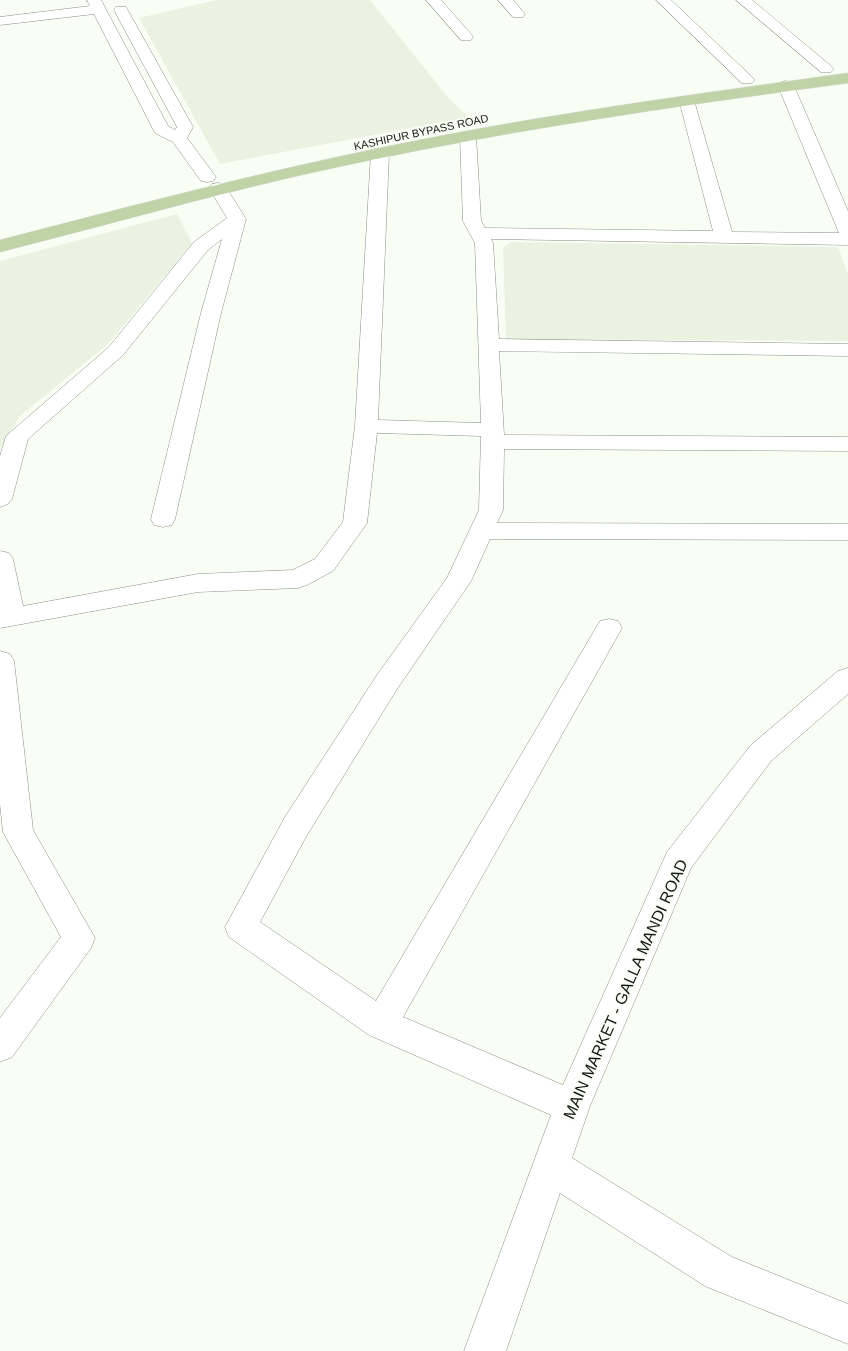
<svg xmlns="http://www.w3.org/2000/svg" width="848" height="1351" viewBox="0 0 848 1351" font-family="Helvetica,sans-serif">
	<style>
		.built { fill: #eaf2e2 }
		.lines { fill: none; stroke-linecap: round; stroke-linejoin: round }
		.minor-casing { stroke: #8b8f87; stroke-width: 1 }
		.major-casing { stroke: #dadad9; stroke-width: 1 }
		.minor { fill: #fff; fill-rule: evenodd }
		.major { fill: #bfd3a7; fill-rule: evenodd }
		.labels { text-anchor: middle; stroke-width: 4; stroke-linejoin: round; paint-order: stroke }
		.far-street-label { font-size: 11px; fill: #161714; stroke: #f9fef4 }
		.near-street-label { font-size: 16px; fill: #161714; stroke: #f9fef4 }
	</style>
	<rect width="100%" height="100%" fill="#f9fef4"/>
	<!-- built -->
	<g class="built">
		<polygon points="217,0 370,0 450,100 469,117 220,164 139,18"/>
		<polygon points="177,214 192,243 109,343 20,416 0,448 0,261"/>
		<polygon points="511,242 838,247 848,274 848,341 506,339 503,247"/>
	</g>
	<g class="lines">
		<!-- minor casing -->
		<g class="minor-casing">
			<g id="minor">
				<polygon points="87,0 101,0 168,126 175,130 177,127 114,10 116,7 126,7 193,127 187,138 216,177 213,181 207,182 201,181 173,142 155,133 94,14 0,25 0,17 90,6"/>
				<polygon points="426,0 441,0 471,34 473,37 471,40 461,40"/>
				<polygon points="498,0 513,0 525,14 523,17 513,17"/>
				<polygon points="656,0 671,0 752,77 755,80 752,83 742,83"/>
				<polygon points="736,0 752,0 831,66 834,69 831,72 821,72"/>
				<polygon points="786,81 792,83 794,86 848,211 848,245 491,239 493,243 499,339 848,344 848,356 499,351 504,435 848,437 848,451 504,449 503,510 497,523 848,524 848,540 490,539 471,581 397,689 307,835 260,922 376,1001 600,621 609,619 618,621 622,628 403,1017 563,1085 667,852 751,745 838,671 848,668 848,694 771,761 691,868 590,1106 572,1158 732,1257 848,1304 848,1344 705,1286 560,1193 506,1351 464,1351 551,1115 369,1035 229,937 225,927 285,817 377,675 447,578 479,510 481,436 377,433 367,523 333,571 307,585 298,588 198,592 0,628 0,551 9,553 13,559 23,606 198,574 293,570 315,559 343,522 355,426 371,153 374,149 386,149 389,153 378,420 481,423 475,243 463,221 460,136 462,132 474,132 476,136 481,221 485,228 713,231 679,100 681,97 693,97 732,232 839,233 778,86 780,83"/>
				<polygon points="218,183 224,184 246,219 221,313 175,519 172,525 163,527 154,525 151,519 201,313 222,239 208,250 123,355 28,439 12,499 8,504 0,507 0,456 6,436 109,347 194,242 227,218 209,188 212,184"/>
				<polygon points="0,651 10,654 14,661 33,830 95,938 91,948 12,1057 0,1062 0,1018 61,937 3,832 0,804"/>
			</g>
		</g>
		<!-- major casing -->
		<g class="major-casing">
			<path id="major" d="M848,73V83C675,106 503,131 333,168C221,192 111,224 0,252V240C146,202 292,164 440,136C575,110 712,92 848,73Z"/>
		</g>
		<!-- minor -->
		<use href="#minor" class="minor"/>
		<!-- major -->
		<use href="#major" class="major"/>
	</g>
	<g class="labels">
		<!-- far-street labels -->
		<g class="far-street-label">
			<text transform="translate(421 132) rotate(-12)" y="4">KASHIPUR BYPASS ROAD</text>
		</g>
		<!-- near-street labels -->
		<g class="near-street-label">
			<text transform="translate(625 989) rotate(-66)" y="6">MAIN MARKET - GALLA MANDI ROAD</text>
		</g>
	</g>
</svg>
